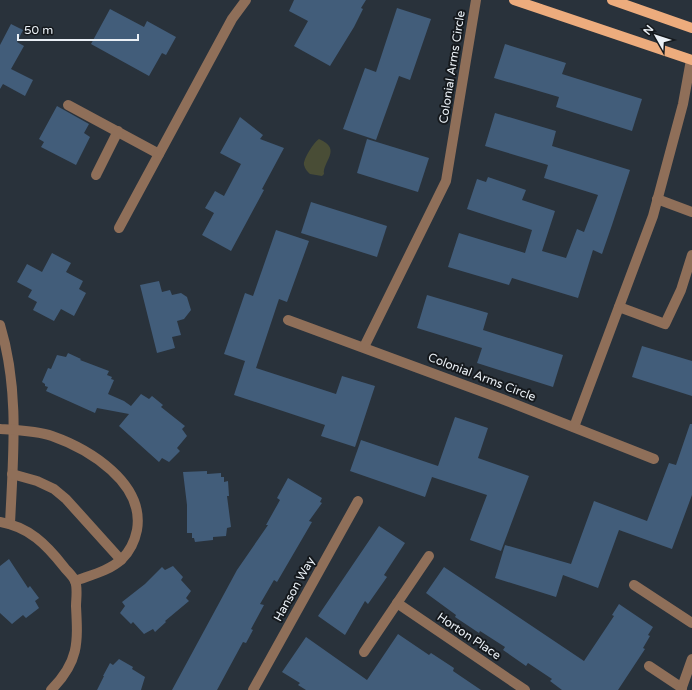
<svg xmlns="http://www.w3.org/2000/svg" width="692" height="690" viewBox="0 0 692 690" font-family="'Varela Round',sans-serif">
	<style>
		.green { fill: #494d36 }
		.building { fill: #425d7a }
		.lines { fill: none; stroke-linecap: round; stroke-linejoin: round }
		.minor { stroke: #8f6f59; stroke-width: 10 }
		.major { stroke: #edac7d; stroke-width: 10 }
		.labels { text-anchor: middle; stroke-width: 4; stroke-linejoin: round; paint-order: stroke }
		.street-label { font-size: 12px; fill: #eaf0f6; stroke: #15191d }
	</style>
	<rect width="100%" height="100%" fill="#29323b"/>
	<!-- green -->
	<path class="green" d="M319,139C343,149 322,162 324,174L322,176L310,174C307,171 305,169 304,165C303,159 314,142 319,139Z"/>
	<!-- building -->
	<g class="building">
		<polygon points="294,0 366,0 361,8 363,9 354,27 330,66 294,46 308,21 289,11"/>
		<polygon points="397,8 431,19 410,80 399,76 376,140 343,129 365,68 376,72"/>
		<polygon points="110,9 144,27 147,21 176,37 166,55 162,53 149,76 91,44"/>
		<polygon points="11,24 23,30 17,42 24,46 11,69 33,80 25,96 3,84 0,89 0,45"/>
		<polygon points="505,44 566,63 562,74 642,99 632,131 556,107 559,97 494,78"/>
		<polygon points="57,106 89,124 84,133 90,137 76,165 41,147 44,142 39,139"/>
		<polygon points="495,113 556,131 552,146 630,170 612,225 602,254 593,250 578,298 512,278 509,285 448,267 459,233 525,253 532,230 467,209 477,179 486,182 488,177 526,190 522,200 555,211 542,251 566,258 577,229 584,232 598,195 544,178 548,165 485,146"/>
		<polygon points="240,117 263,135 260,139 284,148 262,189 264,190 231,251 202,235 214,213 205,208 215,191 224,196 241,164 220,153"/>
		<polygon points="367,139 429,158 418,192 357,173"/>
		<polygon points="311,202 387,226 377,257 301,233"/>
		<polygon points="276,230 309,241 287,302 279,299 256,368 336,394 342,376 375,386 355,447 321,436 325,425 234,395 245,361 224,354 245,293 253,296"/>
		<polygon points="52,253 71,263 66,272 83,281 79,289 86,293 74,316 61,309 54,321 33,310 37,302 28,297 32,290 17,282 27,264 42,272"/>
		<polygon points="159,281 162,292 170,290 172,295 181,293 187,297 191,310 184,319 177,321 181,335 172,337 175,348 157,353 140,285"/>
		<polygon points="427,295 488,313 483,330 563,355 553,387 477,363 482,348 417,328"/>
		<polygon points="642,346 692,361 692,396 632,377"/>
		<polygon points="68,353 81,359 80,360 109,371 107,375 112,377 111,379 114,380 108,394 124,401 131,406 141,394 149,399 152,396 163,405 161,407 185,426 182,429 187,436 177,448 180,451 169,462 162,458 159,462 119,426 129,414 97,408 95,413 46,391 48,387 45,386 45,384 42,382 48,368 51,369 57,355 66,357"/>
		<polygon points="455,417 488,428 478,458 529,476 501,551 470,540 487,495 432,477 425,497 350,471 361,440 438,466"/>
		<polygon points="690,424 692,424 692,495 672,549 619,530 598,588 563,575 556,597 495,578 505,545 571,564 594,501 647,521 669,463 676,465"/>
		<polygon points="207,471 207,474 221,473 221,477 224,477 224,482 228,481 229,496 227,496 231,527 227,528 226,536 213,537 213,540 195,542 194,538 192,538 192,533 187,533 187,505 183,472"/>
		<polygon points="288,478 322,498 320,502 322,503 309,521 312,522 277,582 274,580 260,604 264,605 251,629 253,630 246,643 243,642 217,690 172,690 237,570 268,525 266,525 280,500 277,498"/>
		<polygon points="379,526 405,543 384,575 387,577 368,604 365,601 345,635 318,616"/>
		<polygon points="9,559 28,588 30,586 39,598 35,601 39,608 26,618 23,615 12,624 0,613 0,566"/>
		<polygon points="173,566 183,577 181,580 191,591 186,598 189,601 165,621 166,622 155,632 153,629 144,634 133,622 131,624 120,613 125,606 122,602 145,584 162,567 165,570"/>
		<polygon points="444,567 584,661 614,616 612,615 619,604 653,627 648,635 650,636 643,648 645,649 618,690 562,690 550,681 552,679 528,663 526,666 503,650 505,647 480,631 479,633 455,617 456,615 426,593"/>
		<polygon points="398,634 429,655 431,653 454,668 453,671 481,690 306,690 298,685 300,683 282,672 306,637 367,680"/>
		<polygon points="119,659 133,667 132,669 145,677 141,690 97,690 104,676 103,676 110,663 113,665"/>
	</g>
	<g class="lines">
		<!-- minor -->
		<g class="minor">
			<polyline points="68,105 159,154"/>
			<polyline points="96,175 118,131"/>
			<polyline points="657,199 692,212"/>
			<polyline points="119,228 232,19 246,0"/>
			<polyline points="619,307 665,324 681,290 692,255"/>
			<polyline points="288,320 502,399 654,459"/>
			<path d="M0,325C20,390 13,457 10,524"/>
			<polyline points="364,347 446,181 476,0"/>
			<polyline points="574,427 653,216 683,104 691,60"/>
			<path d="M0,429C15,430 38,431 52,436C89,449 145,483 137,530C135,540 130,551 122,559C109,571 91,575 75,581"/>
			<polyline points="12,474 37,481 54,489 66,499 121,560"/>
			<path d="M0,522C29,527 46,544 64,567C67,571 73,576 75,581C78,588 76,599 76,606C78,643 79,662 51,690"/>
			<polyline points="634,585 692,623"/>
			<polyline points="397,603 525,690"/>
			<polyline points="364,652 429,556"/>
			<polyline points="649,666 682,688"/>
			<polyline points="253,690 358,501"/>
			<polyline points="681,690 692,659"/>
		</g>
		<!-- major -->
		<g class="major">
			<polyline points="514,0 692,60"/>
			<polyline points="612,0 692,28"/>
		</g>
	</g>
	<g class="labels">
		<!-- street labels -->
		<g class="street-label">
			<text transform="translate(452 67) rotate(-81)" y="4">Colonial Arms Circle</text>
			<text transform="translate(482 377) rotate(21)" y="4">Colonial Arms Circle</text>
			<text transform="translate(294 589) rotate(-61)" y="4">Hanson Way</text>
			<text transform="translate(469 636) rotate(34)" y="4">Horton Place</text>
		</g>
	</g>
	<!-- north arrow -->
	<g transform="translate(656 36) rotate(309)" stroke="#15191d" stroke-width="3" paint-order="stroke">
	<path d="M0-3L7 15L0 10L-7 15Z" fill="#eaf0f6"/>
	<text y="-6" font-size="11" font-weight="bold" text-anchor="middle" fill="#eaf0f6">N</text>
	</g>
	<!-- scale -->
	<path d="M18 34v6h120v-6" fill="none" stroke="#eaf0f6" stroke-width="2"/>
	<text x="24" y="34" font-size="12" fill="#eaf0f6" stroke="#15191d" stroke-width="3" paint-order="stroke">50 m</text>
</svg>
